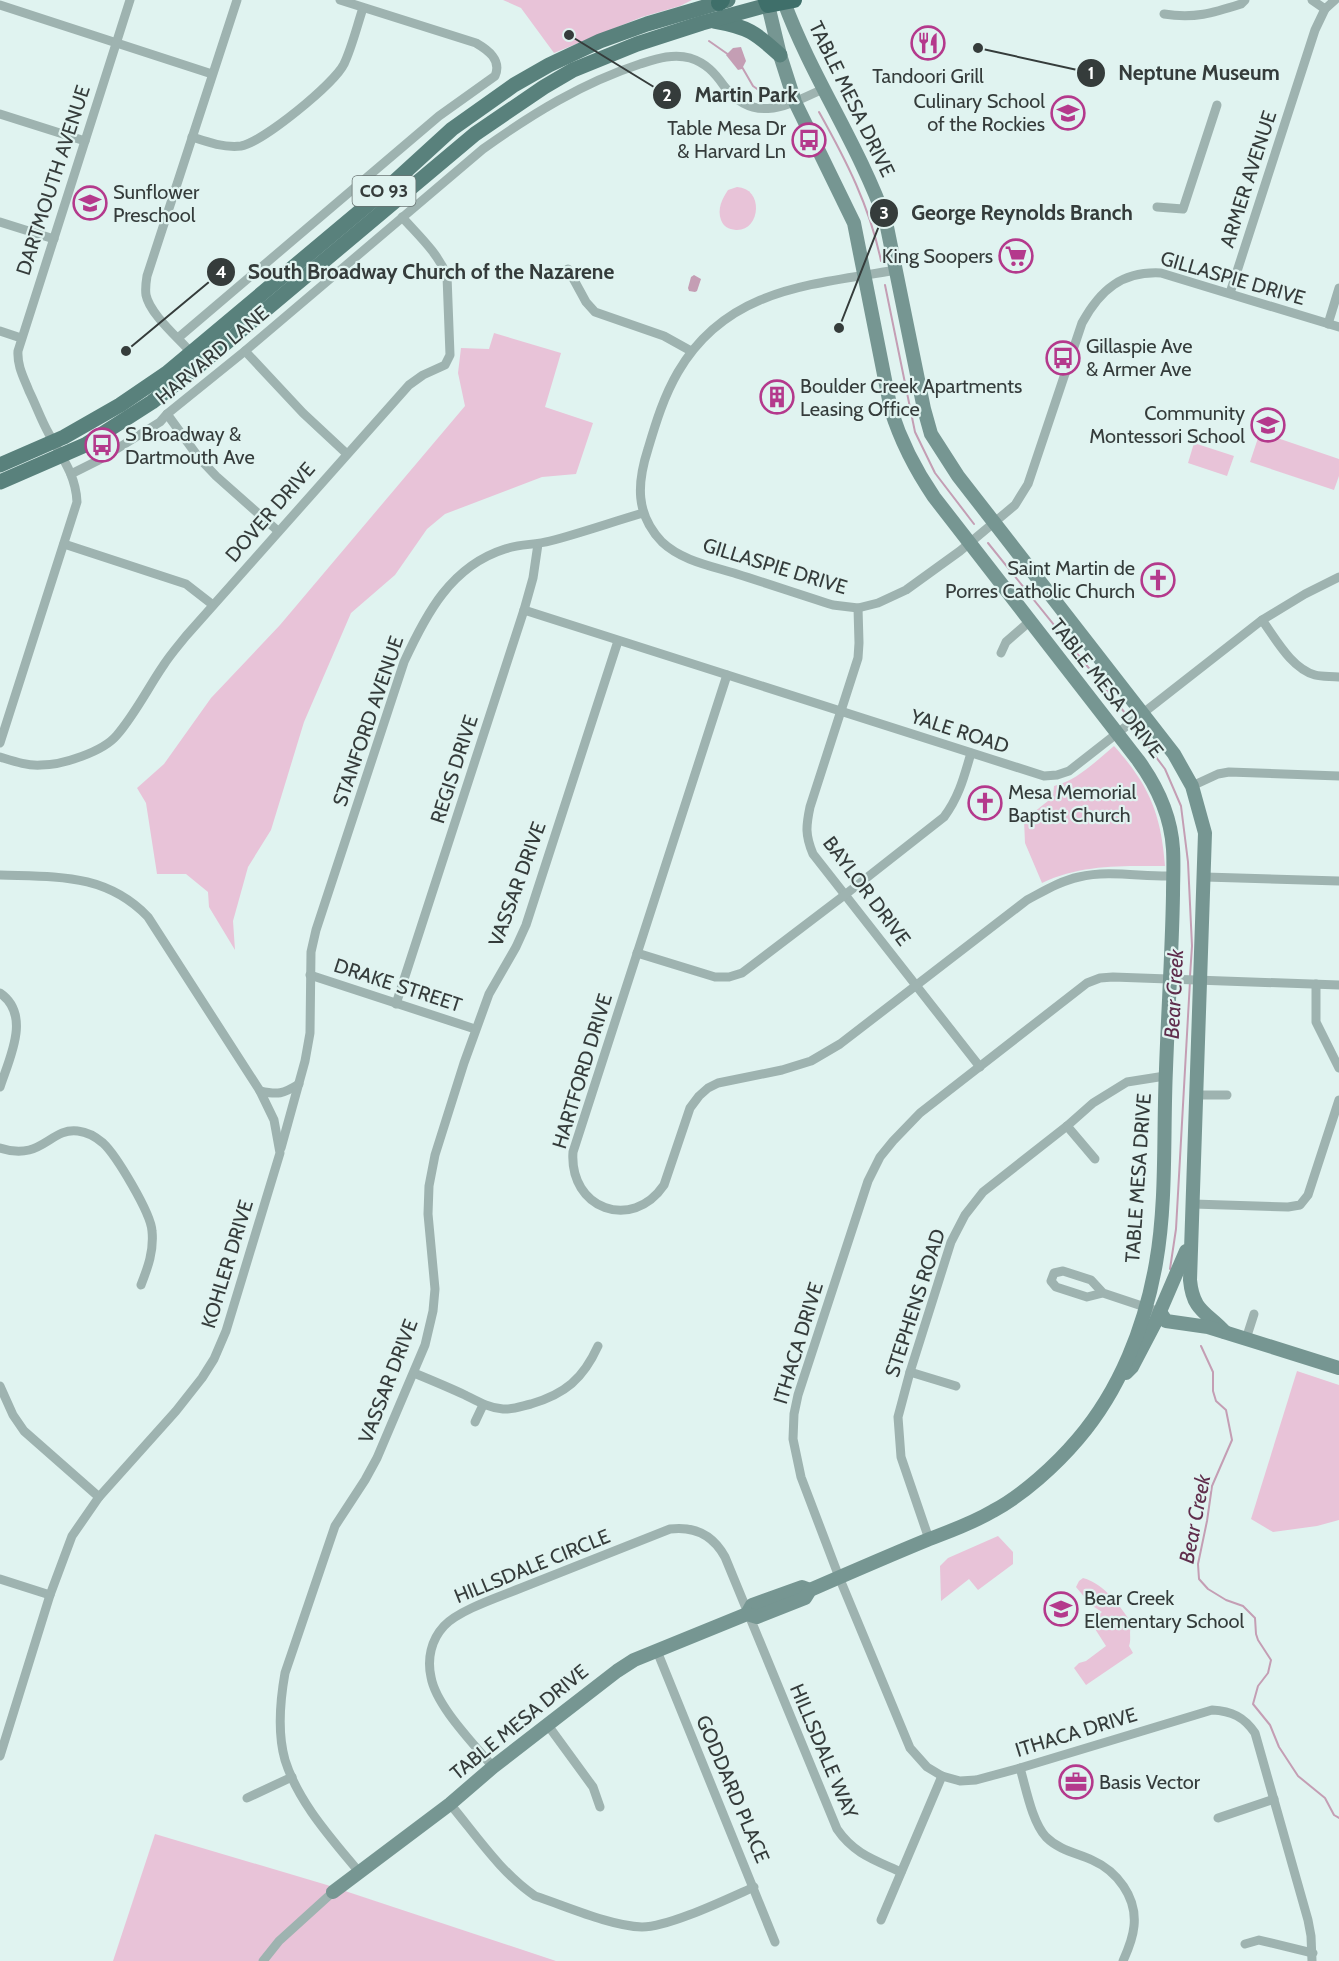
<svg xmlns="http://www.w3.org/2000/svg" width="1339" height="1961" viewBox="0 0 1339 1961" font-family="Cabin,sans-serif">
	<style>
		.green { fill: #e8c3d8 }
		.water { fill: #c49eb4 }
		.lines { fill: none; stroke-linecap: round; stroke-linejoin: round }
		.stream { stroke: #c49eb4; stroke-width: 2 }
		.street { stroke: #9eb3b0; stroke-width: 9 }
		.secondary { stroke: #769692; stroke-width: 14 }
		.primary { stroke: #59817c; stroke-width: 15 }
		.highway { stroke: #3f6f6a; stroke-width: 16 }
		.labels { text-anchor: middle; stroke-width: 4.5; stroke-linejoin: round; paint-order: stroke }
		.shield { fill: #e0f3f0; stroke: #687371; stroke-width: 1.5 }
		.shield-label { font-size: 18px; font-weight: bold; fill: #353c3b }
		.poi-label { font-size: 20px; fill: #353c3b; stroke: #e0f3f0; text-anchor: start }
		.street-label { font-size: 20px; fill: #353c3b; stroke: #e0f3f0 }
		.water-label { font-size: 21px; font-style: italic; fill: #5f2d4c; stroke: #e0f3f0 }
		.leader { fill: none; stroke: #353c3b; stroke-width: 2 }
		.callout-dot { fill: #353c3b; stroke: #e0f3f0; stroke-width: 2 }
		.mark-label { font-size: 18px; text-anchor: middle; font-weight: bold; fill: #fff }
		.callout-label { font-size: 21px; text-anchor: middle; font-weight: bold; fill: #353c3b; stroke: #e0f3f0; stroke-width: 4.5; stroke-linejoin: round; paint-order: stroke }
	</style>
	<rect width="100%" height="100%" fill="#e0f3f0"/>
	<!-- green -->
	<g class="green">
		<polygon points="503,0 692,0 680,6 642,17 554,53 521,8"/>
		<path d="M737,187C764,188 761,231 736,230C728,229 724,227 721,220C717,209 722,199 728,190Z"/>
		<polygon points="494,333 561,353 545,407 593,423 576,474 542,477 445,514 427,529 395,575 351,613 304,722 271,830 248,867 233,921 235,950 209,907 208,892 186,874 157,874 146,803 137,788 164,764 211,698 280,625 465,406 458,373 461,348 489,349"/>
		<polygon points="1260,432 1339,459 1339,476 1334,490 1250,462"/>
		<polygon points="1194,443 1234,456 1227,476 1188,463"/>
		<path d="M1114,746C1149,785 1161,813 1165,866C1123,866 1081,864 1042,883L1025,843L1024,820L1053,797L1054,786C1078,780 1096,761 1114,746Z"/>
		<polygon points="1297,1371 1339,1385 1339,1520 1317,1526 1273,1532 1251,1519"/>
		<polygon points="998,1536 1013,1552 1013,1564 978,1590 969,1579 941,1601 940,1566 948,1558"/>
		<path d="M1083,1578C1105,1584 1120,1606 1132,1624C1128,1631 1132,1639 1129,1646L1133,1653L1086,1685L1074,1668L1079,1663L1086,1661L1106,1646L1090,1621L1102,1612L1091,1605L1076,1587L1079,1581Z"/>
		<polygon points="155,1834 327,1885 556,1961 113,1961"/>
	</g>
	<!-- water -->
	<g class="water">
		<polygon points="741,47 746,61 742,69 738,70 726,55 733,48"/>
		<polygon points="694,275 701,279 697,291 695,292 689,291 688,288 691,277"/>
	</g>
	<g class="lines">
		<!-- stream -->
		<g class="stream">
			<polyline points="709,41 729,55"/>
			<polyline points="742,67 753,86 767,96"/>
			<path d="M819,112C846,160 870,207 881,261"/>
			<polyline points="885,285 915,432 935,473 974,524"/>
			<polyline points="988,543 1125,713"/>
			<polyline points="1138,733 1165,769 1181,806 1188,862 1192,946 1190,976"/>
			<polyline points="1170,1269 1176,1229 1190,981"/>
			<polyline points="1201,1346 1213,1372 1213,1391 1216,1401 1226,1410 1232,1440 1212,1486 1207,1521 1198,1564 1199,1579 1208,1589 1226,1600 1243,1606 1255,1618 1256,1634 1258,1640 1271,1660 1268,1673 1258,1686 1253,1704 1270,1725 1279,1747 1298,1776 1325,1798 1334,1815 1339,1818"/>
		</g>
		<!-- street -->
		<g class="street">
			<polyline points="1312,0 1325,9 1335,0"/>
			<polyline points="0,5 212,74"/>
			<path d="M1164,14C1194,19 1213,13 1241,4L1245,0"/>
			<polyline points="0,114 85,141"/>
			<path d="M192,137C207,142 224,148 241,146C263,142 334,84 344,64C352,47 357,26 363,8"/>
			<polyline points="1157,207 1183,209 1217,105"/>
			<polyline points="0,222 54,239"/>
			<polyline points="568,269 586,302 595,312 664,336 691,351"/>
			<path d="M896,270C810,285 727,288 678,372C664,396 656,422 648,449C637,483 635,514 662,542C682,561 712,566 737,574C769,584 801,595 833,605L858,608L878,603L906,590L960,551L1015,505L1028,484L1082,323C1100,290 1122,271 1161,273L1339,327"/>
			<polyline points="1230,293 1315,30 1325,9"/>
			<polyline points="1328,324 1339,288"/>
			<polyline points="0,331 21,338"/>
			<path d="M178,338L439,116L495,76C502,60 488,50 476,43L340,0"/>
			<polyline points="245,351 303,413 347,454"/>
			<path d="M194,356C181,340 150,315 146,295C145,288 146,282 147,276L237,0"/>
			<polyline points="167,414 199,458 216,476 278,531"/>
			<path d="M71,474L99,460L160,422L167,414L245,351L483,149C532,114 582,83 640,64C656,59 673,53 690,58C706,63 715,73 724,86C754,125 788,105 823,89"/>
			<polyline points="64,544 186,584 213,605"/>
			<path d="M858,608L859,643L858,658L810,807C806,826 805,835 813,854L980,1067"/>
			<polyline points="524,610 1044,776 1057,775 1069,771 1262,620 1305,594 1339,577"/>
			<path d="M1262,620C1276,639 1291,668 1315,675C1322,677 1331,676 1339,677"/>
			<polyline points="1001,653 1006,642 1029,622"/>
			<path d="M727,675L573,1152C569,1209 632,1232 664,1185L690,1108L699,1096L708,1088L718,1083L782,1070L811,1061L840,1044L1027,900C1044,891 1060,881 1079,877C1109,870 1142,877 1173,876"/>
			<path d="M0,743L77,502C76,475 61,456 49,434C41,420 36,405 29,391C24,378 17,366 18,351L130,0"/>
			<path d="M0,757C13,761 27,766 41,765C62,765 103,752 117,735C135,714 148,688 163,666C170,655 178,646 186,636L409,385L423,375L445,365L450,355L447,276C438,253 418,235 402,217"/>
			<polyline points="1192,786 1218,774 1229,772 1339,776"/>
			<path d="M0,875C56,877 106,873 148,917L260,1091L274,1120L280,1153L226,1331L214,1359L202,1378L176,1411L99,1497L72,1536L50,1595L0,1756"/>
			<polyline points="1205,877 1339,881"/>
			<path d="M637,953L715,977H729L742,973L846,894L944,817C959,797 964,777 971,753"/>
			<polyline points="310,975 475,1029"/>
			<polyline points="1316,984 1316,1022 1339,1068"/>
			<path d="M0,993C32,1015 9,1059 0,1087"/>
			<polyline points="396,1004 524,610 533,578 538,544"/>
			<path d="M260,1091C278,1095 283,1094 299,1084"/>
			<polyline points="1197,1095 1227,1095"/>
			<polyline points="1067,1126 1095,1159"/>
			<path d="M0,1148C42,1162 50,1127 78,1131C87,1132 96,1137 103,1143C116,1155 151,1213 152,1231C154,1251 148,1267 141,1285"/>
			<path d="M281,1148L305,1061L310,1033L311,952L316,930L404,662C426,614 451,566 505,549C519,544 535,545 550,541C581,533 612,522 643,513"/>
			<polyline points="1193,1204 1288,1207 1300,1205 1308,1195 1339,1100"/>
			<polyline points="1103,1293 1087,1297 1056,1287 1051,1281 1054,1273 1063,1271 1091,1280 1103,1293 1160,1312"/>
			<polyline points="1246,1339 1254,1314"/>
			<polyline points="910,1372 956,1386"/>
			<path d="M414,1373C431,1380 448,1387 465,1395C477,1401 489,1408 503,1409C512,1410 522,1406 531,1404C565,1394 583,1379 598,1346"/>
			<polyline points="0,1386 13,1415 24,1431 99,1497"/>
			<polyline points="475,1422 483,1405"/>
			<polyline points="929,1539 901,1457 898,1417 910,1372 951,1242 965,1215 983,1192 1067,1126 1093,1103 1127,1082 1165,1076"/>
			<polyline points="0,1579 50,1595"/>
			<polyline points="657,1651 775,1942"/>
			<polyline points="547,1724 593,1787 600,1807"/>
			<path d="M493,1767C474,1744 436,1706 431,1677C427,1659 431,1640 444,1626C459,1610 499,1597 521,1588C571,1568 620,1549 670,1529C694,1526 713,1535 725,1557L837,1829C854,1854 875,1860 901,1872"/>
			<path d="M1020,1768C1026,1788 1032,1822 1046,1837C1059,1850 1076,1853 1092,1860C1117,1871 1137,1897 1134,1926C1133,1937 1128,1950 1123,1961"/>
			<polyline points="247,1798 292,1777"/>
			<path d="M450,1804C476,1835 501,1873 535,1896C566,1906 610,1926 642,1927C669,1927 727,1899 754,1887"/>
			<polyline points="1218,1818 1274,1799"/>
			<path d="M359,1872C331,1838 298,1802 285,1760C277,1732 280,1701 285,1673L335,1526L365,1480L377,1458L425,1345L433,1311L435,1289L428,1214L429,1186L435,1155L464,1063L489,994L516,947L526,925L618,641"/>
			<polyline points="881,1920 942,1776"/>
			<polyline points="1245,1944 1259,1940 1313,1953"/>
			<polyline points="263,1961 279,1941 333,1892"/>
			<path d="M1312,1961L1311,1936L1308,1920L1255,1733C1244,1717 1232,1711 1212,1710L1020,1768L976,1780L960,1781L942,1776L927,1767L910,1748L839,1577L801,1477L793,1439L794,1414L798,1395L868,1181L880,1157L893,1141L920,1113L1087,983L1100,978L1113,977L1339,985"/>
		</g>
		<!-- secondary -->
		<g class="secondary">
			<path d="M784,2C812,78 859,145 886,222L924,409L931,434L958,476L1174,754L1192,786L1205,833L1190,1280C1193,1312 1207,1312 1225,1332"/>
			<polyline points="1160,1312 1166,1321 1208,1327 1339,1368"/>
			<polyline points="1126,1373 1132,1367 1155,1323 1186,1251"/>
			<polyline points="747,1614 752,1605 802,1587 810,1590"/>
			<path d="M333,1892L450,1804L493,1767L617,1671L634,1660L747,1614L757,1617L805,1598L810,1590C849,1573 888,1556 927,1540C950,1531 971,1524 993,1511C1023,1495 1056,1465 1078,1439C1120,1390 1145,1326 1156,1263C1167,1201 1163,1132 1166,1069C1168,1011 1172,953 1173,895C1173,880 1174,864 1173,849C1171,816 1157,786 1138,760L934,497C915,469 901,442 891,410L854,223L795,102L780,55L768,5"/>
		</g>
		<!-- primary -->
		<g class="primary">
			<path d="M714,21C748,27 755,32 780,55"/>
			<polyline points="0,465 64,437 120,405 167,373 383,192 452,129 514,85 549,65 600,41 647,24 728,0"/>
			<polyline points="0,482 85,445 152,402 201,364 475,134 544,87 573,70 637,44 702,23 768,5"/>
		</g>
		<!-- highway -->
		<g class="highway">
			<polyline points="766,0 768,5 794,0"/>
			<polyline points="719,3 722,0"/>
		</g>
	</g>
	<!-- icons -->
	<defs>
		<g id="restaurant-ring" transform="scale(1.725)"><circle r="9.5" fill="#e0f3f0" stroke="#b4398c" stroke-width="1.5"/><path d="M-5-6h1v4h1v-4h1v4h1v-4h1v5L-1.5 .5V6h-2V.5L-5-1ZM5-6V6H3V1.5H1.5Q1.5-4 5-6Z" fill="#b4398c"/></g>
		<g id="school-ring" transform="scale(1.725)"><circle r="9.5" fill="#e0f3f0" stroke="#b4398c" stroke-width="1.5"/><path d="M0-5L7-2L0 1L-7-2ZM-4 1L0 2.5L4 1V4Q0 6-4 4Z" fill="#b4398c"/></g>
		<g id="bus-ring" transform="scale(1.725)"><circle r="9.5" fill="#e0f3f0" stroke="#b4398c" stroke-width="1.5"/><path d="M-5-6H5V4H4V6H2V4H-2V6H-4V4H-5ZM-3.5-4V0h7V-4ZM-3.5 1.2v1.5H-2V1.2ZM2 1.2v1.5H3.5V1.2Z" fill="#b4398c"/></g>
		<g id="supermarket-ring" transform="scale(1.725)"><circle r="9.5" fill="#e0f3f0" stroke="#b4398c" stroke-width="1.5"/><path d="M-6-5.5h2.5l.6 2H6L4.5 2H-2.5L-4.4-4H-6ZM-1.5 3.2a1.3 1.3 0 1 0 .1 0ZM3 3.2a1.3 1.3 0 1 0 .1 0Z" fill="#b4398c"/></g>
		<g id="building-ring" transform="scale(1.725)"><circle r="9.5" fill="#e0f3f0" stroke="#b4398c" stroke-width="1.5"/><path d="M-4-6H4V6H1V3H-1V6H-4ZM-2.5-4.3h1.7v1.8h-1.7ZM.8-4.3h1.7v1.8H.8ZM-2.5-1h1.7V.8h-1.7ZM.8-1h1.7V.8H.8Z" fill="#b4398c"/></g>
		<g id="church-ring" transform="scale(1.725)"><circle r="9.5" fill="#e0f3f0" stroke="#b4398c" stroke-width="1.5"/><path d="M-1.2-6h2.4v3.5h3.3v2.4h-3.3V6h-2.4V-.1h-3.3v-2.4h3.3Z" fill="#b4398c"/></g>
		<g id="office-ring" transform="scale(1.725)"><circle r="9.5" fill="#e0f3f0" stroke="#b4398c" stroke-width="1.5"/><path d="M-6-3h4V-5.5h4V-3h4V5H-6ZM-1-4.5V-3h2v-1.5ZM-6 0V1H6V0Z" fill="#b4398c"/></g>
	</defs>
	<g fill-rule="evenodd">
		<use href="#restaurant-ring" x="928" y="43"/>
		<use href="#school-ring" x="1068" y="113"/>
		<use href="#bus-ring" x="809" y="140"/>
		<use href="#school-ring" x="90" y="203"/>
		<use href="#supermarket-ring" x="1016" y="256"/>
		<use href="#bus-ring" x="1063" y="358"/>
		<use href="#building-ring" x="777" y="397"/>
		<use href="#school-ring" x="1268" y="425"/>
		<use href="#bus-ring" x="102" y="445"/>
		<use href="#church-ring" x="1158" y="580"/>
		<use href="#church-ring" x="985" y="803"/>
		<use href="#school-ring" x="1061" y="1609"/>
		<use href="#office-ring" x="1076" y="1782"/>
	</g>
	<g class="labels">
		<!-- shield labels -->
		<rect class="shield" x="352.5" y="176" width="63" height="30" rx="4.5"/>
		<g class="shield-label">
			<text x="384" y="197">CO 93</text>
		</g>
		<!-- poi labels -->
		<g class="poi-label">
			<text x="928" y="83" text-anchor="middle">Tandoori Grill</text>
			<text x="1045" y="108" text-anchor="end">Culinary School<tspan x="1045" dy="23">of the Rockies</tspan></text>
			<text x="786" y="135" text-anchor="end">Table Mesa Dr<tspan x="786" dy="23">&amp; Harvard Ln</tspan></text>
			<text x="113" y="199">Sunflower<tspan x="113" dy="23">Preschool</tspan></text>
			<text x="993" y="263" text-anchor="end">King Soopers</text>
			<text x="1086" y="353">Gillaspie Ave<tspan x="1086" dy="23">&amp; Armer Ave</tspan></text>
			<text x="800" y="393">Boulder Creek Apartments<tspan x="800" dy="23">Leasing Office</tspan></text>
			<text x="1245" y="420" text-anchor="end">Community<tspan x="1245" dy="23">Montessori School</tspan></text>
			<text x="125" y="441">S Broadway &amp;<tspan x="125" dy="23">Dartmouth Ave</tspan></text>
			<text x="1135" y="575" text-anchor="end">Saint Martin de<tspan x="1135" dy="23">Porres Catholic Church</tspan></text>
			<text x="1008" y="799">Mesa Memorial<tspan x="1008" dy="23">Baptist Church</tspan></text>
			<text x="1084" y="1605">Bear Creek<tspan x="1084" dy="23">Elementary School</tspan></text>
			<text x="1099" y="1789">Basis Vector</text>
		</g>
		<!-- street labels -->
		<g class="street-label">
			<text transform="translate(852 99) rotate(64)" y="7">TABLE MESA DRIVE</text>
			<text transform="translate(1248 179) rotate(-72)" y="7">ARMER AVENUE</text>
			<text transform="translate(53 180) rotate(-72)" y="7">DARTMOUTH AVENUE</text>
			<text transform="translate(1233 278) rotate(16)" y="7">GILLASPIE DRIVE</text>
			<text transform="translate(212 355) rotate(-40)" y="7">HARVARD LANE</text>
			<text transform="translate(270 512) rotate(-49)" y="7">DOVER DRIVE</text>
			<text transform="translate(775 566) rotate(17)" y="7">GILLASPIE DRIVE</text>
			<text transform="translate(1107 688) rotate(52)" y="7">TABLE MESA DRIVE</text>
			<text transform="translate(368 721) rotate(-71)" y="7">STANFORD AVENUE</text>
			<text transform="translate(960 731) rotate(18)" y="7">YALE ROAD</text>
			<text transform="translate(454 769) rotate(-72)" y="7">REGIS DRIVE</text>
			<text transform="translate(517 884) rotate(-70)" y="7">VASSAR DRIVE</text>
			<text transform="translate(867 891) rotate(53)" y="7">BAYLOR DRIVE</text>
			<text transform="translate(398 985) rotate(18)" y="7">DRAKE STREET</text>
			<text transform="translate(582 1071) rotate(-73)" y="7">HARTFORD DRIVE</text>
			<text transform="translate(1138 1178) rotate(-86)" y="7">TABLE MESA DRIVE</text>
			<text transform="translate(227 1264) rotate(-73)" y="7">KOHLER DRIVE</text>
			<text transform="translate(915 1303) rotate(-72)" y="7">STEPHENS ROAD</text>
			<text transform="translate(798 1343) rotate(-73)" y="7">ITHACA DRIVE</text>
			<text transform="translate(388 1381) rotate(-69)" y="7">VASSAR DRIVE</text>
			<text transform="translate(532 1566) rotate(-22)" y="7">HILLSDALE CIRCLE</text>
			<text transform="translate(519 1722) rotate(-39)" y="7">TABLE MESA DRIVE</text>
			<text transform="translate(1076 1732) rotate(-17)" y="7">ITHACA DRIVE</text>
			<text transform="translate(824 1751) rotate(67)" y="7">HILLSDALE WAY</text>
			<text transform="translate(733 1789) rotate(67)" y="7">GODDARD PLACE</text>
		</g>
		<!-- water labels -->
		<g class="water-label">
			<text transform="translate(1174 994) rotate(-87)" y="7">Bear Creek</text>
			<text transform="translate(1195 1519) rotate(-79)" y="7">Bear Creek</text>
		</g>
	</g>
	<!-- callouts -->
	<path class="leader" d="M978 48L1091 73M569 35L667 95M839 328L884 213M126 351L221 272"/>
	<g class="callout-dot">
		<circle cx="978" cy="48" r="6"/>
		<circle cx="569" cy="35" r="6"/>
		<circle cx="839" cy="328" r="6"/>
		<circle cx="126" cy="351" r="6"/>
		<circle cx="1091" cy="73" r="15"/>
		<circle cx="667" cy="95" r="15"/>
		<circle cx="884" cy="213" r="15"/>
		<circle cx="221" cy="272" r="15"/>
	</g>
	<g class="mark-label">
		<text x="1091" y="79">1</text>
		<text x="667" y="101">2</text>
		<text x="884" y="219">3</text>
		<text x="221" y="278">4</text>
	</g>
	<g class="callout-label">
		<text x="1199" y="80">Neptune Museum</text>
		<text x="746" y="102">Martin Park</text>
		<text x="1022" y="220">George Reynolds Branch</text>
		<text x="431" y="279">South Broadway Church of the Nazarene</text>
	</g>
</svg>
